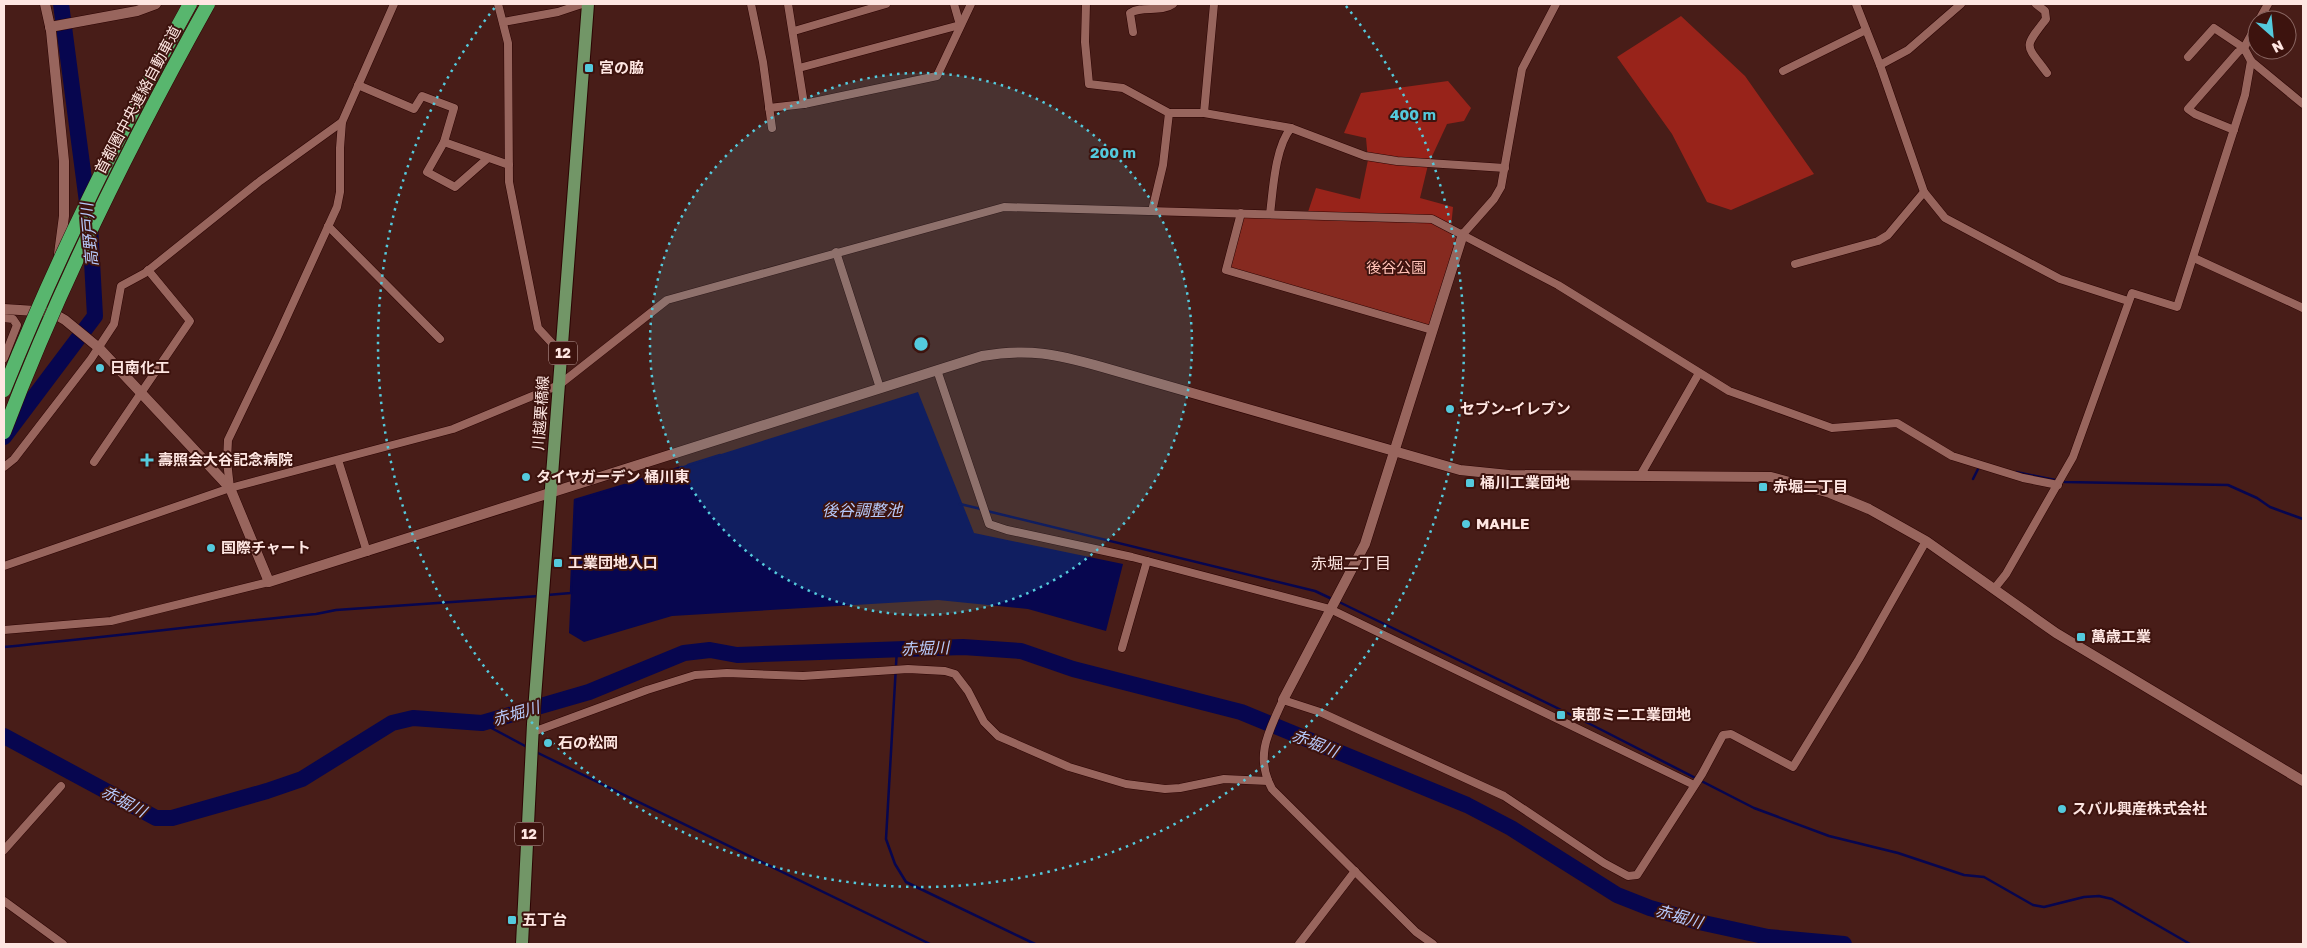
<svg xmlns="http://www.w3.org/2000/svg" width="2307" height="948" viewBox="0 0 2307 948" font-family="'Golos Text','Noto Sans JP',sans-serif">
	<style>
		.green { fill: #862a20 }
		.forest { fill: #98231a }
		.water { fill: #07064f }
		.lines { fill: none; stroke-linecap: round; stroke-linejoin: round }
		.stream { stroke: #07064f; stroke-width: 2.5 }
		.river { stroke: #07064f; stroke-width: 16 }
		.minor-casing { stroke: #2c0403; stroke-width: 9 }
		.tertiary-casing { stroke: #2c0403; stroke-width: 11 }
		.primary-casing { stroke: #2c0403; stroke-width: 14 }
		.minor { stroke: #98655d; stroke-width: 8 }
		.tertiary { stroke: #98655d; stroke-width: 10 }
		.primary { stroke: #729667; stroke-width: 12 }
		.motorway-bridge-casing { stroke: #2c0403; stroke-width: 15; stroke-linecap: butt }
		.motorway-bridge { stroke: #58b66e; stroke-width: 14 }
		.ring { fill: none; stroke: #54cadd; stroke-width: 2.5; stroke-dasharray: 2.5 5 }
		.poi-dot { fill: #54cadd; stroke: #3d130e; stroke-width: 2 }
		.labels { text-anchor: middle; stroke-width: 4; stroke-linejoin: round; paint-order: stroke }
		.shield { fill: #3d130e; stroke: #c4a7a2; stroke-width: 1 }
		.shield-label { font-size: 14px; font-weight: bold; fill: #fee6e2 }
		.poi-label { font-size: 15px; font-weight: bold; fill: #fee6e2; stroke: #3d130e; text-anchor: start }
		.street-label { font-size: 15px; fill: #fee6e2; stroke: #3d130e }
		.park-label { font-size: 15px; fill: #ffc1b6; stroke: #3d130e }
		.water-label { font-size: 16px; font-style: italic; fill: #b7cafc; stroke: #3d130e }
		.neighbourhood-label { font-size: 16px; fill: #fee6e2; stroke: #3d130e }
		.centre { fill: #54cadd; stroke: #3d130e; stroke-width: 2.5 }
		.ring-label { font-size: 15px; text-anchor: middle; font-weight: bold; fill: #54cadd; stroke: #3d130e; stroke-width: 4; stroke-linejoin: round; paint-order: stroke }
	</style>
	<rect width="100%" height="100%" fill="#481d18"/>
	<!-- green -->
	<polygon class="green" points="1241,213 1432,219 1463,234 1432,330 1226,270"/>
	<!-- forest -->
	<g class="forest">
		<polygon points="1681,16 1745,76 1814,174 1731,210 1707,202 1672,134 1617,57"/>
		<polygon points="1448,81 1471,108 1464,121 1447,124 1428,165 1420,198 1453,207 1451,228 1381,217 1307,215 1316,188 1360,199 1368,160 1366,138 1344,133 1361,93"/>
	</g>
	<!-- water -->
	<polygon class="water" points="918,392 974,533 1123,564 1106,631 1028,609 938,600 672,616 584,642 569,633 575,500"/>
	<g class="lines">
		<!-- stream -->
		<g class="stream">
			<polyline points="688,465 720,455"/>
			<polyline points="2016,472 2065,482 2228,485 2257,498 2270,507 2303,519"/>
			<polyline points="1973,479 1979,467"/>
			<polyline points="630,483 682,467"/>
			<polyline points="960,504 981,509"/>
			<polyline points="987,511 1315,591 1332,599"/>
			<polyline points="547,595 571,593 575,500 625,485"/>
			<polyline points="1337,601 1592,725 1754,808 1829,836 1898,853 1964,875 1984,877 2033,905 2044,907 2084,897 2099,896 2112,899 2190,944"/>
			<path d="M4,647C108,637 212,624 316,614L336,610L539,596"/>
			<polyline points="897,648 886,839 895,864 906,882 1035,944"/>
			<polyline points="482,723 527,747"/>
			<polyline points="536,752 930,944"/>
		</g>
		<!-- river -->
		<g class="river">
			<polyline points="4,437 95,316 90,225 61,4"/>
			<polyline points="4,736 156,818 172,818 267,791 302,779 392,723 413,718 482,723 589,692 684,653 710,650 737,655 963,647 1021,651 1073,669 1241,712 1467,805 1511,828 1617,895 1650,908 1699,922 1768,937 1844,944"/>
		</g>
		<!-- minor casing -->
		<g class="minor-casing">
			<g id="minor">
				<polyline points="498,4 508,43 509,182 538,328 561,353"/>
				<polyline points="751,4 763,62 772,128"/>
				<polyline points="788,4 804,104"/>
				<polyline points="954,4 960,25"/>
				<polyline points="1086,4 1085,42 1089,84 1123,88 1169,113"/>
				<polyline points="1856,4 1880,65 1924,192 1945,218 2060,279 2128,301"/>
				<path d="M2036,4L2045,11L2046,19C2023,49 2025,43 2047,73"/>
				<polyline points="2259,20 2268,4"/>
				<polyline points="503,22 558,12 582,4"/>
				<polyline points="2257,24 2244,48 2251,61 2303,104"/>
				<polyline points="794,31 886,4"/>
				<path d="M1133,32L1130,13C1142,5 1161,13 1173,4"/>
				<polyline points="2188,57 2214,28 2244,48 2238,52 2188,109 2195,114 2234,130"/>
				<polyline points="1880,65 1908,50 1961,4"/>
				<polyline points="799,68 960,25"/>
				<polyline points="1783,71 1866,30"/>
				<polyline points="358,85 414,109 422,96 454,108 444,142 427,172 455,187 488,158"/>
				<polyline points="769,108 804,104 937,76 971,4"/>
				<polyline points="1204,113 1214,4"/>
				<polyline points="444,142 509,165"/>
				<polyline points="1152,211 1163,165 1169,113 1204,113 1291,128"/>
				<polyline points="1241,213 1226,270 1432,330"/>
				<path d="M1270,214C1273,190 1275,147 1291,128L1365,156L1397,161L1505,168"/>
				<polyline points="328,226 440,339"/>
				<polyline points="1463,234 1494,199 1501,187 1522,69 1556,4"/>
				<polyline points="836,252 880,388"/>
				<polyline points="2194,258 2303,308"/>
				<polyline points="1795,264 1878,241 1888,235 1924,192"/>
				<polyline points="4,318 13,319 17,325 4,358"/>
				<polyline points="937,370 989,524 1007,530 1132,557 1330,609 1694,785"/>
				<polyline points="338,460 367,552"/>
				<polyline points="94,462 190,321 148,270"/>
				<polyline points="4,467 14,459 91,359 114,324 121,286 145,273 260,181 342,122"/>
				<polyline points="1640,476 1699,373"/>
				<polyline points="230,488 227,461 228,440 278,336 337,207 340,192 340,148 342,122 394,4"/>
				<polyline points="4,566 230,488 453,429 559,385 667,300 1004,207 1432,219 1558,285 1729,391 1832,428 1897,423 1952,456 2023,478 2058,485"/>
				<polyline points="1994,589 2006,574 2073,457 2132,293 2177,307 2245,95 2251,61"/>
				<polyline points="4,630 111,621 269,582"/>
				<polyline points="1122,648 1147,561"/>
				<polyline points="533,732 647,690 695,675 727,673 803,676 908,669 945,671 955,674 968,691 984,722 998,736 1069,767 1126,784 1165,789 1180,788 1224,779 1268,781"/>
				<polyline points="4,850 61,786"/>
				<polyline points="4,901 63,944"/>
				<polyline points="1299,944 1355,871"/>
				<path d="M1433,944L1416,932L1272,789C1254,756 1269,731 1283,700L1320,712L1504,796L1604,863L1628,876L1637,875L1702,774L1723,735L1731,734L1793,767L1859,659L1926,541"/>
			</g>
		</g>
		<!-- tertiary casing -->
		<g class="tertiary-casing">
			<g id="tertiary">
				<polyline points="45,4 51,31 64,161 64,216 59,254"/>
				<polyline points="50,27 137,11 156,4"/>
				<path d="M4,309L51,312L65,320L99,348L230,488L269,582L982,356C1029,348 1056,354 1102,367L1460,470L1509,475L1771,477L1830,493L1869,509L1926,541L2056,633L2303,781"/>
				<polyline points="1283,700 1365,544 1463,234"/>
			</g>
		</g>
		<!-- primary casing -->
		<g class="primary-casing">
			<polyline id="primary" points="522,944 533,724 588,4"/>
		</g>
		<!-- minor -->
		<use href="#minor" class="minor"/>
		<!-- tertiary -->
		<use href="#tertiary" class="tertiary"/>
		<!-- primary -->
		<use href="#primary" class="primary"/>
		<!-- motorway-bridge casing -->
		<g class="motorway-bridge-casing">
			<g id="motorway-bridge">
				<path d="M4,390C57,257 121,129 190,4"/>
				<path d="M4,432C60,284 131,142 208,4"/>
			</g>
		</g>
		<!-- motorway-bridge -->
		<use href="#motorway-bridge" class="motorway-bridge"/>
	</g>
	<!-- distance rings -->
	<circle cx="921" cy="344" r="271" fill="#54cadd" fill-opacity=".12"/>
	<g class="ring">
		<circle cx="921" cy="344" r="271"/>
		<path d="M1346 6A543 543 0 1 1 496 6"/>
	</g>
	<!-- markers -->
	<g class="poi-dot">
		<rect x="584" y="63" width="10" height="10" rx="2.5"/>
		<circle cx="100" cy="368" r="5"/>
		<circle cx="1450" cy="409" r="5"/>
		<path d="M144.5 452.5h5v5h5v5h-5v5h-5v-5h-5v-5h5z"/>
		<circle cx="526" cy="477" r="5"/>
		<rect x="1465" y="478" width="10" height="10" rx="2.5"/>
		<rect x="1758" y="482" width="10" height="10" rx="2.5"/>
		<circle cx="1466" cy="524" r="5"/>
		<circle cx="211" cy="548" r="5"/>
		<rect x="553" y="558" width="10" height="10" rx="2.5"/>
		<rect x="2076" y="632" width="10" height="10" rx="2.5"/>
		<rect x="1556" y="710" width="10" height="10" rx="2.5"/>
		<circle cx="548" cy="743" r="5"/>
		<circle cx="2062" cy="809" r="5"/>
		<rect x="507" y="915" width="10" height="10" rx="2.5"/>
	</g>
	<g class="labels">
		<!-- shield labels -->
		<g class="shield">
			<rect x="549" y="341.5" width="28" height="23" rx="4"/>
			<rect x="515" y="822.5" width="28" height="23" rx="4"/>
		</g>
		<g class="shield-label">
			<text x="563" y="358">12</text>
			<text x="529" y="839">12</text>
		</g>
		<!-- poi labels -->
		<g class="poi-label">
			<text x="599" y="73">宮の脇</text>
			<text x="110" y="373">日南化工</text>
			<text x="1460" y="414">セブン-イレブン</text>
			<text x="158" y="465">壽照会大谷記念病院</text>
			<text x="536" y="482">タイヤガーデン 桶川東</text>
			<text x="1480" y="488">桶川工業団地</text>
			<text x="1773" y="492">赤堀二丁目</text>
			<text x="1476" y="529">MAHLE</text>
			<text x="221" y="553">国際チャート</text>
			<text x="568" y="568">工業団地入口</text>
			<text x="2091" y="642">萬歳工業</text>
			<text x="1571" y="720">東部ミニ工業団地</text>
			<text x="558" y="748">石の松岡</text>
			<text x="2072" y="814">スバル興産株式会社</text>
			<text x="522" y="925">五丁台</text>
		</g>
		<!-- street labels -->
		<g class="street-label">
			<text transform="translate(138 100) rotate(-62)" y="5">首都圏中央連絡自動車道</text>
			<text transform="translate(541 413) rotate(-86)" y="5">川越栗橋線</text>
		</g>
		<!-- park labels -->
		<g class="park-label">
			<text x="1396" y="273">後谷公園</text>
		</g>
		<!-- water labels -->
		<g class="water-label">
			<text transform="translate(89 235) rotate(-95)" y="6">高野戸川</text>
			<text x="862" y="516">後谷調整池</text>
			<text transform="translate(925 648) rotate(-2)" y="6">赤堀川</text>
			<text transform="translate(516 713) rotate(-16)" y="6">赤堀川</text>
			<text transform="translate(1315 743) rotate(22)" y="6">赤堀川</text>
			<text transform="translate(124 801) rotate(28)" y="6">赤堀川</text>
			<text transform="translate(1679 916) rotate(16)" y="6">赤堀川</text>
		</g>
		<!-- neighbourhood labels -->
		<g class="neighbourhood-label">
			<text x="1351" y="569">赤堀二丁目</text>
		</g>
	</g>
	<circle cx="921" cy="344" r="8" class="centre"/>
	<g class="ring-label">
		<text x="1413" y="120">400 m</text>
		<text x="1113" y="158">200 m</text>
	</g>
	<!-- border -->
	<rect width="2307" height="948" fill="none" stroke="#fee6e2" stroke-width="10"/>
	<!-- north arrow -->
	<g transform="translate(2272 35) rotate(153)"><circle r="24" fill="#3d130e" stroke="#8a6763"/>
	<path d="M0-4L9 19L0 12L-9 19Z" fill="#54cadd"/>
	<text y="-8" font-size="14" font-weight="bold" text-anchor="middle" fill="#fee6e2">N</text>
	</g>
</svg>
